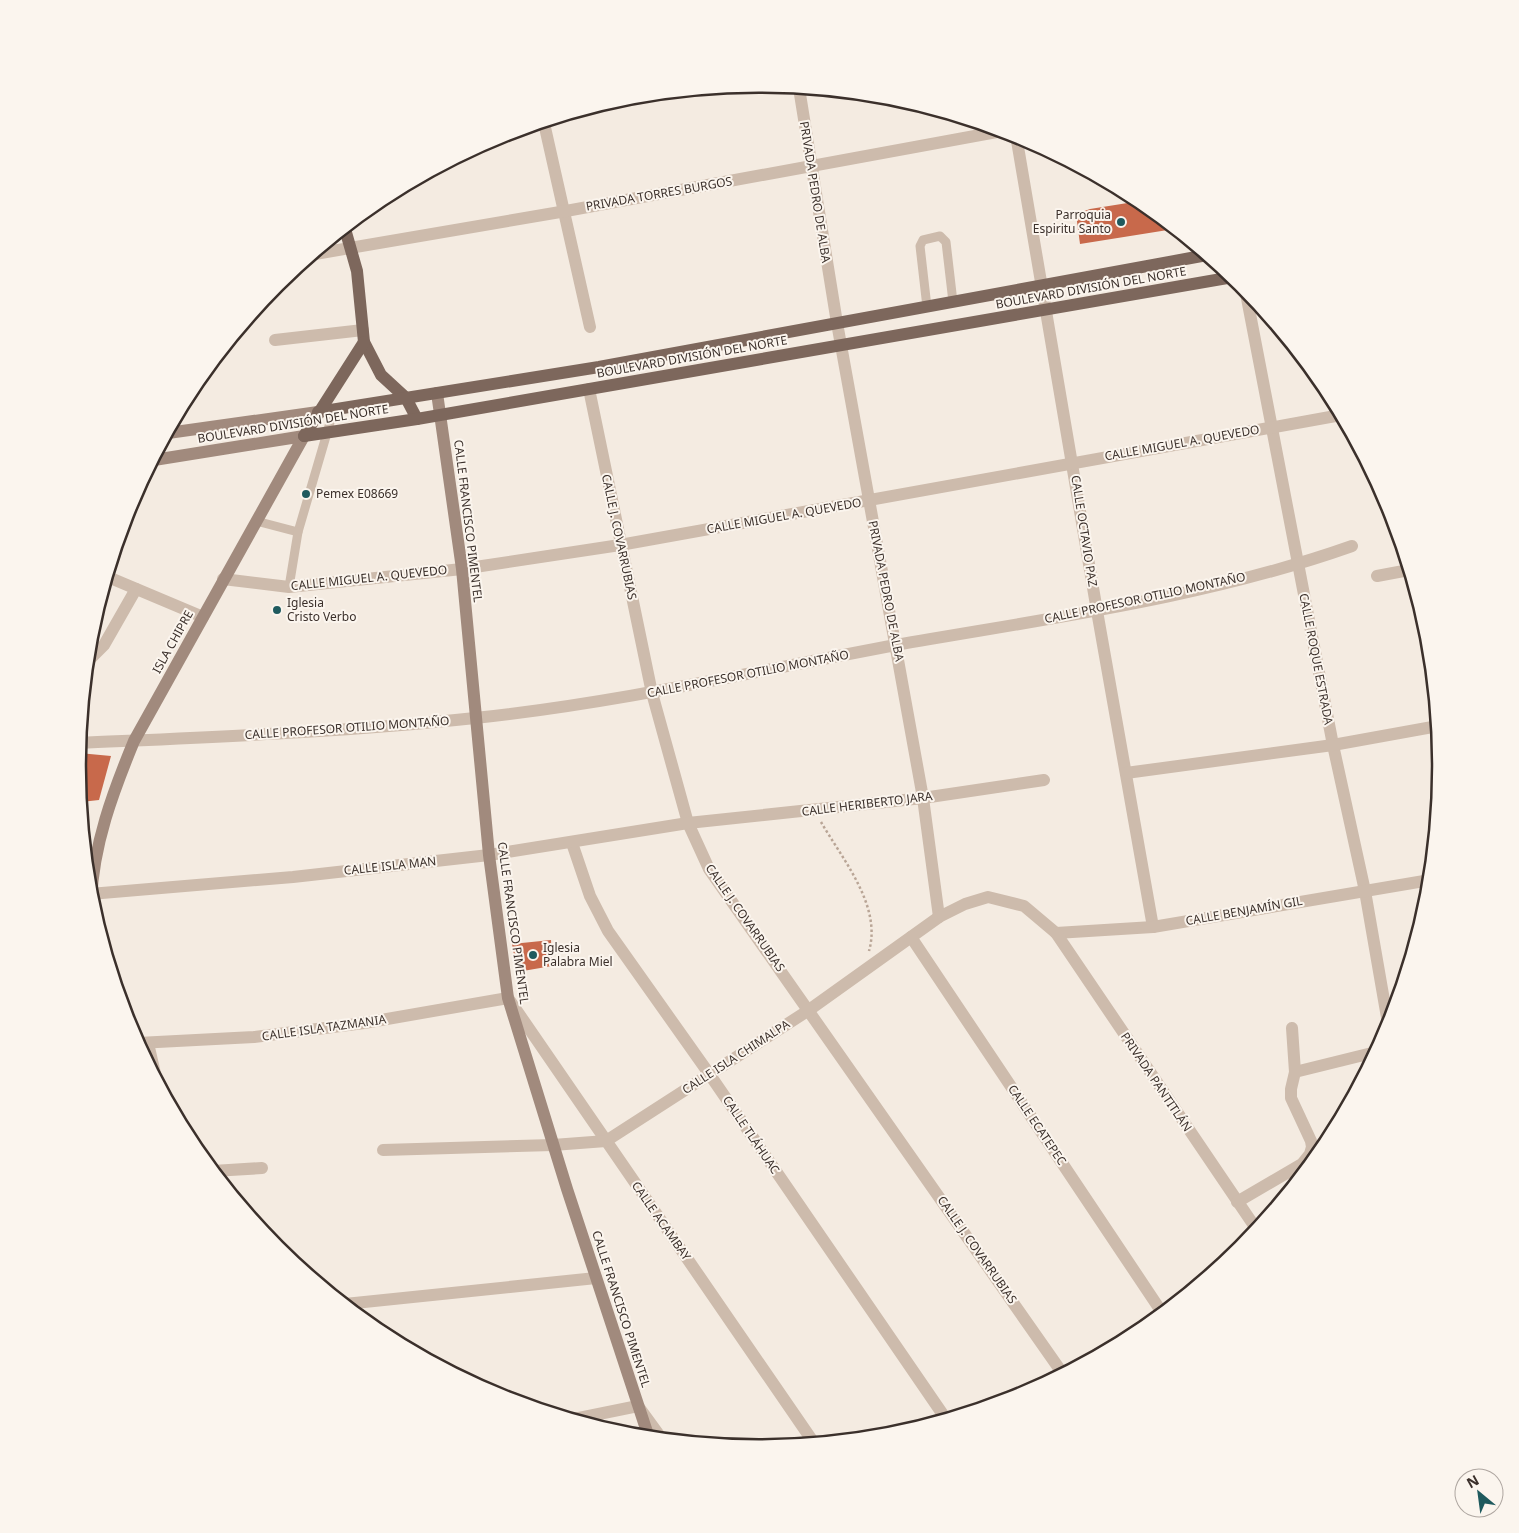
<svg xmlns="http://www.w3.org/2000/svg" width="1519" height="1533" viewBox="0 0 1519 1533" font-family="'Noto Sans',sans-serif">
	<style>
		.building { fill: #c8694b }
		.lines { fill: none; stroke-linecap: round; stroke-linejoin: round }
		.path { stroke: #b9a596; stroke-width: 2.5; stroke-dasharray: 2.5 2.5; stroke-linecap: butt }
		.lane { stroke: #cdbbac; stroke-width: 9 }
		.street { stroke: #cdbbac; stroke-width: 12 }
		.secondary { stroke: #a18a7d; stroke-width: 12 }
		.primary { stroke: #7d675c; stroke-width: 12 }
		.poi-dot { fill: #1f5a5e; stroke: #fbf5ee; stroke-width: 2 }
		.labels { text-anchor: middle; stroke-width: 4; stroke-linejoin: round; paint-order: stroke }
		.street-label { font-size: 12px; fill: #3b302b; stroke: #fbf5ee }
		.poi-label { font-size: 12px; fill: #3b302b; stroke: #fbf5ee; text-anchor: start }
		.rim { fill: none; stroke: #3b302b; stroke-width: 2.5 }
	</style>
	<rect width="100%" height="100%" fill="#f4ebe1"/>
	<!-- building -->
	<g class="building">
		<polygon points="1140,201 1174,229 1080,244 1076,214 1090,209"/>
		<polygon points="79,753 111,756 99,800 81,802 78,766"/>
		<polygon points="551,940 552,966 517,972 512,944"/>
	</g>
	<g class="lines">
		<!-- path -->
		<path class="path" d="M821,822C843,860 882,906 869,951"/>
		<!-- lane -->
		<g class="lane">
			<polyline points="927,307 920,246 923,240 940,236 946,242 953,302"/>
			<polyline points="256,521 298,532 334,409"/>
			<polyline points="289,587 298,532"/>
		</g>
		<!-- street -->
		<g class="street">
			<polyline points="799,88 837,323 923,798 939,917"/>
			<polyline points="544,123 590,327"/>
			<polyline points="1016,135 1097,611 1153,927"/>
			<polyline points="315,254 566,211 1002,131"/>
			<polyline points="1245,288 1333,745 1365,891 1389,1029"/>
			<polyline points="275,340 363,330"/>
			<polyline points="589,389 652,693 688,823 709,869 1063,1374"/>
			<polyline points="1377,576 1409,570"/>
			<polyline points="108,577 203,617"/>
			<polyline points="223,579 289,587 462,569 620,545 1341,415"/>
			<polyline points="88,661 104,645 136,589"/>
			<path d="M80,743C211,737 344,732 475,718C617,703 756,671 896,645C1049,618 1205,598 1352,546"/>
			<polyline points="1126,773 1333,745 1438,726"/>
			<polyline points="572,843 590,896 608,931 710,1075 946,1419"/>
			<polyline points="90,894 293,877 489,855 688,823 923,798 1044,780"/>
			<polyline points="1056,933 1153,927 1430,880"/>
			<polyline points="911,937 1163,1314"/>
			<polyline points="138,1043 254,1037 364,1023 508,998 814,1443"/>
			<polyline points="148,1043 156,1078"/>
			<polyline points="1295,1072 1376,1052"/>
			<polyline points="383,1150 553,1145 606,1141 809,1010 939,917 965,904 988,897 1024,906 1056,933 1257,1230"/>
			<polyline points="213,1171 262,1168"/>
			<polyline points="1237,1202 1302,1164 1310,1154 1312,1147 1311,1141 1291,1098 1291,1089 1295,1072 1292,1028"/>
			<polyline points="345,1304 596,1278"/>
			<polyline points="574,1419 638,1406 662,1439"/>
		</g>
		<!-- secondary -->
		<g class="secondary">
			<polyline points="437,393 462,569 489,855 508,998 567,1189 649,1438"/>
			<polyline points="168,433 318,412"/>
			<polyline points="154,460 304,436"/>
			<path d="M91,901C93,845 113,792 134,741L304,436"/>
		</g>
		<!-- primary -->
		<g class="primary">
			<polyline points="345,229 357,271 364,342 381,375 406,398 417,419"/>
			<polyline points="318,412 599,367 1207,255"/>
			<polyline points="304,436 417,419 1233,277"/>
			<polyline points="304,436 364,342"/>
		</g>
	</g>
	<!-- markers -->
	<g class="poi-dot">
		<circle cx="1121" cy="222" r="5"/>
		<circle cx="306" cy="494" r="5"/>
		<circle cx="277" cy="610" r="5"/>
		<circle cx="533" cy="955" r="5"/>
	</g>
	<g class="labels">
		<!-- street labels -->
		<g class="street-label">
			<text transform="translate(815 192) rotate(81)" y="4">PRIVADA PEDRO DE ALBA</text>
			<text transform="translate(659 194) rotate(-10)" y="4">PRIVADA TORRES BURGOS</text>
			<text transform="translate(1091 288) rotate(-10)" y="4">BOULEVARD DIVISIÓN DEL NORTE</text>
			<text transform="translate(692 357) rotate(-10)" y="4">BOULEVARD DIVISIÓN DEL NORTE</text>
			<text transform="translate(293 424) rotate(-9)" y="4">BOULEVARD DIVISIÓN DEL NORTE</text>
			<text transform="translate(1182 443) rotate(-10)" y="4">CALLE MIGUEL A. QUEVEDO</text>
			<text transform="translate(784 516) rotate(-10)" y="4">CALLE MIGUEL A. QUEVEDO</text>
			<text transform="translate(468 521) rotate(83)" y="4">CALLE FRANCISCO PIMENTEL</text>
			<text transform="translate(1084 531) rotate(81)" y="4">CALLE OCTAVIO PAZ</text>
			<text transform="translate(619 537) rotate(78)" y="4">CALLE J. COVARRUBIAS</text>
			<text transform="translate(369 578) rotate(-6)" y="4">CALLE MIGUEL A. QUEVEDO</text>
			<text transform="translate(886 591) rotate(79)" y="4">PRIVADA PEDRO DE ALBA</text>
			<text transform="translate(1145 598) rotate(-12)" y="4">CALLE PROFESOR OTILIO MONTAÑO</text>
			<text transform="translate(173 642) rotate(-61)" y="4">ISLA CHIPRE</text>
			<text transform="translate(1316 659) rotate(79)" y="4">CALLE ROQUE ESTRADA</text>
			<text transform="translate(748 674) rotate(-11)" y="4">CALLE PROFESOR OTILIO MONTAÑO</text>
			<text transform="translate(347 728) rotate(-4)" y="4">CALLE PROFESOR OTILIO MONTAÑO</text>
			<text transform="translate(867 804) rotate(-7)" y="4">CALLE HERIBERTO JARA</text>
			<text transform="translate(390 866) rotate(-6)" y="4">CALLE ISLA MAN</text>
			<text transform="translate(1244 911) rotate(-10)" y="4">CALLE BENJAMÍN GIL</text>
			<text transform="translate(745 918) rotate(55)" y="4">CALLE J. COVARRUBIAS</text>
			<text transform="translate(513 923) rotate(82)" y="4">CALLE FRANCISCO PIMENTEL</text>
			<text transform="translate(324 1028) rotate(-8)" y="4">CALLE ISLA TAZMANIA</text>
			<text transform="translate(736 1057) rotate(-33)" y="4">CALLE ISLA CHIMALPA</text>
			<text transform="translate(1156 1082) rotate(56)" y="4">PRIVADA PANTITLÁN</text>
			<text transform="translate(1037 1125) rotate(56)" y="4">CALLE ECATEPEC</text>
			<text transform="translate(751 1135) rotate(56)" y="4">CALLE TLÁHUAC</text>
			<text transform="translate(661 1221) rotate(55)" y="4">CALLE ACAMBAY</text>
			<text transform="translate(977 1250) rotate(55)" y="4">CALLE J. COVARRUBIAS</text>
			<text transform="translate(621 1309) rotate(72)" y="4">CALLE FRANCISCO PIMENTEL</text>
		</g>
		<!-- poi labels -->
		<g class="poi-label">
			<text x="1111" y="219" text-anchor="end">Parroquia<tspan x="1111" dy="14">Espiritu Santo</tspan></text>
			<text x="316" y="498">Pemex E08669</text>
			<text x="287" y="607">Iglesia<tspan x="287" dy="14">Cristo Verbo</tspan></text>
			<text x="543" y="952">Iglesia<tspan x="543" dy="14">Palabra Miel</tspan></text>
		</g>
	</g>
	<!-- crop -->
	<path d="M0 0H1519V1533H0ZM86 766a673 673 0 1 1 1346 0a673 673 0 1 1-1346 0Z" fill="#fbf5ee" fill-rule="evenodd"/>
	<path class="rim" d="M86 766a673 673 0 1 1 1346 0a673 673 0 1 1-1346 0Z"/>
	<!-- north arrow -->
	<g transform="translate(1479 1493) rotate(331)"><circle r="24" fill="#fbf5ee" stroke="#aea6a0"/>
	<path d="M0-4L9 19L0 12L-9 19Z" fill="#1f5a5e"/>
	<text y="-8" font-size="14" font-weight="bold" text-anchor="middle" fill="#3b302b">N</text>
	</g>
</svg>
